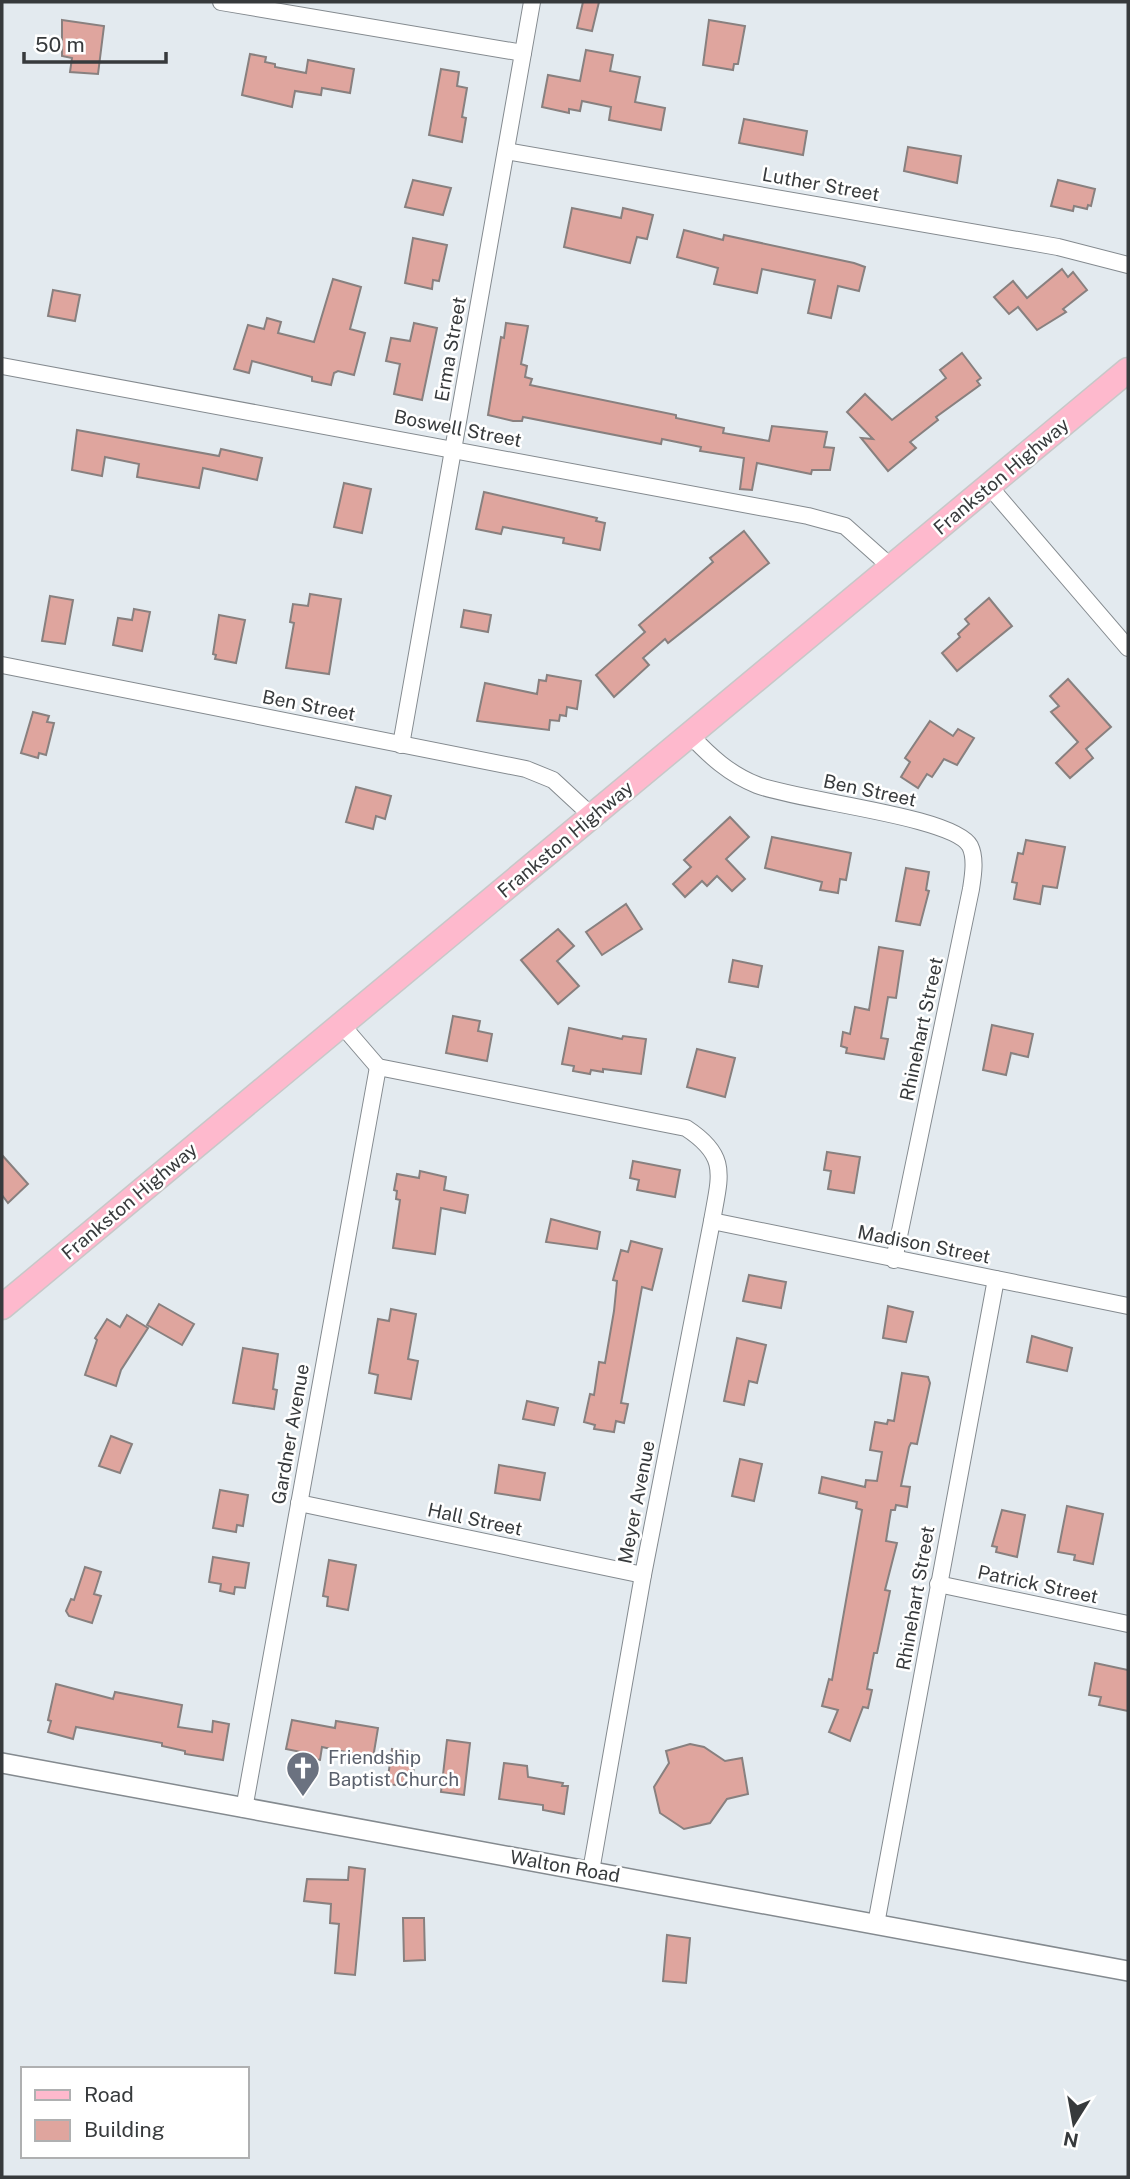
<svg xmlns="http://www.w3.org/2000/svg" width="1130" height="2179" viewBox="0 0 1130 2179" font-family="'Public Sans',sans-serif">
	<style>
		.building { fill: #dfa59e; stroke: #88807f; stroke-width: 2 }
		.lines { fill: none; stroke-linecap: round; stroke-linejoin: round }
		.minor-casing { stroke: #848a8f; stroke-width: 18 }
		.tertiary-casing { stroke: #848a8f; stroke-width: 22 }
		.primary-casing { stroke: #c7c8c8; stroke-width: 27 }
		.minor { stroke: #fff; stroke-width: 16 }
		.tertiary { stroke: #fff; stroke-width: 19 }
		.primary { stroke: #feb9cd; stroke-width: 24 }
		.labels { text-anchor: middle; stroke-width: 5; stroke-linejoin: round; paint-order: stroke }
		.street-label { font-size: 19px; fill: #373a3c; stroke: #fff }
		.worship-label { font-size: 19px; fill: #5b616d; stroke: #fff; text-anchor: start }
	</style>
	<rect width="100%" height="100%" fill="#e3eaef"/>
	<!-- building -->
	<g class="building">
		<polygon points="583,2 599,2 592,31 577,28"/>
		<polygon points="62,20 104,26 98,74 70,72 72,58 62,56"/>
		<polygon points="709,20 745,26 738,64 734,64 733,70 703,65"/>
		<polygon points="586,50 613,55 610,71 640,77 635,102 665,108 661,130 609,120 611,107 582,101 580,111 569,109 569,113 542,107 548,75 580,81"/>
		<polygon points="250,54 266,57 265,62 275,64 275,67 306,73 308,60 354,69 350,93 322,88 321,95 295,91 292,107 242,95"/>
		<polygon points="441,69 459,72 457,86 467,88 462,117 466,118 462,142 429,135"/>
		<polygon points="744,119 807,131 803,155 739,143"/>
		<polygon points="908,147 961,156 957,183 904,171"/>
		<polygon points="413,180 451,188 443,215 405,207"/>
		<polygon points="1058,180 1095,189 1091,206 1088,205 1087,209 1074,206 1073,211 1051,206"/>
		<polygon points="572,208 621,218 623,208 653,215 647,239 637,237 630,263 564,247"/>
		<polygon points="684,230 723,240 724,235 854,263 865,267 859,291 838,286 831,318 808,313 815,280 762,269 757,293 714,284 718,268 677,257"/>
		<polygon points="413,238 447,245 439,281 433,280 432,289 405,283"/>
		<polygon points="1062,269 1068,277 1073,272 1087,290 1063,309 1066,312 1037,330 1018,307 1009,314 994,297 1013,281 1027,298"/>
		<polygon points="333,279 361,287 350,329 365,333 354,375 338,371 334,373 331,385 312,381 312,377 252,361 249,373 234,369 248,325 264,329 267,318 281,322 278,333 314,342"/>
		<polygon points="53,290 80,295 75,321 48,316"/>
		<polygon points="414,323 437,328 422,400 394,394 400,364 386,361 391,338 410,341"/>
		<polygon points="506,323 528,326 521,364 527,366 525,377 532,379 530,385 676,415 676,418 724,428 723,433 769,441 772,426 827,432 824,447 834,448 830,470 812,470 811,474 757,463 752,490 740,489 744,458 700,451 701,447 662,439 661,444 523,417 522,421 513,421 488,415 501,337 504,338"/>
		<polygon points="962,353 981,378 977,381 980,385 936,417 938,420 910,442 916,448 888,471 861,438 873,439 847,412 865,394 892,420 946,378 940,370"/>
		<polygon points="77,430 219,456 221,449 262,458 257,480 203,468 199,488 137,477 139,464 105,457 102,476 72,470"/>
		<polygon points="344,483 371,489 362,533 334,527"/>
		<polygon points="484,492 597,518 596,521 605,523 600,550 563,543 564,538 503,527 501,534 476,529"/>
		<polygon points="744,531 769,563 668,643 665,639 643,658 649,665 614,697 596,675 645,632 639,625 713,562 710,558"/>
		<polygon points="310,594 341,599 329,674 286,668 294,623 290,622 293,604 308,606"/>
		<polygon points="50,596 73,600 65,644 42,641"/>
		<polygon points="989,598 1012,626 957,671 942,653 960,637 958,634 969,624 965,619"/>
		<polygon points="134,609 150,612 142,651 113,645 118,618 132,620"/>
		<polygon points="464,610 491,615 488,632 461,627"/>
		<polygon points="219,615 245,620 236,663 215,659 216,655 213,654"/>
		<polygon points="547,675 581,681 577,709 567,707 566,716 560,715 559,721 550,720 549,730 477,721 485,683 537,694 539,680 546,681"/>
		<polygon points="1068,679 1111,727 1086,749 1093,758 1070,778 1056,763 1078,742 1051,712 1059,706 1050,696"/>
		<polygon points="33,712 49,716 47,722 54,723 46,755 39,753 38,758 21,753"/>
		<polygon points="930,721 953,736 958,729 974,738 957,765 944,759 932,777 927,774 918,788 901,777 910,762 905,758"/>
		<polygon points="356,787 391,796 385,819 376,816 373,829 346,822"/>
		<polygon points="730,817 749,837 726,859 745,879 732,891 717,876 707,886 702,881 685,897 673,884 691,867 684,860"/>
		<polygon points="772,837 851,853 846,880 840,879 838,893 820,890 822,882 765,868"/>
		<polygon points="1026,840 1065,847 1057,888 1043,886 1040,904 1014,899 1017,883 1012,882 1018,853 1023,854"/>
		<polygon points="906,868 929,872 926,890 929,891 920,925 896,921"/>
		<polygon points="626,904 642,929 602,955 586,932"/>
		<polygon points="558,929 574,946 557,961 579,986 558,1004 521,960"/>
		<polygon points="879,947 903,951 896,998 888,997 881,1038 888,1039 884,1059 846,1053 847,1048 841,1046 843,1032 850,1034 855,1007 869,1010"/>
		<polygon points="733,960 762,966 758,987 729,982"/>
		<polygon points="453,1016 480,1021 478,1031 492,1034 487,1061 446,1053"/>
		<polygon points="992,1025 1033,1034 1028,1057 1011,1053 1006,1075 983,1070"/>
		<polygon points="569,1028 622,1039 623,1036 646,1039 641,1074 603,1069 603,1072 591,1070 590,1074 573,1071 574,1066 562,1064"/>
		<polygon points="697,1049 735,1058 725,1097 687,1087"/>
		<polygon points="827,1152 860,1157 854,1193 828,1189 831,1171 824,1170"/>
		<polygon points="2,1155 28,1184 8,1203 2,1195"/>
		<polygon points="633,1161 680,1170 675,1197 637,1190 639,1180 630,1178"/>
		<polygon points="420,1171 446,1177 444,1190 468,1195 465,1213 441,1208 435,1254 393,1248 400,1200 396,1199 397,1191 394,1190 397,1174 419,1178"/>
		<polygon points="551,1219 600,1232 597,1249 546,1242"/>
		<polygon points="631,1241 662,1249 652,1290 642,1287 621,1403 628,1404 624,1423 616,1421 614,1432 594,1429 595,1425 584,1422 590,1394 594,1395 599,1362 605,1363 614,1311 617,1281 613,1280 621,1250 628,1252"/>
		<polygon points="749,1275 786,1282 781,1308 743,1301"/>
		<polygon points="159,1304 194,1324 182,1345 147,1325"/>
		<polygon points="888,1306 913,1312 906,1342 883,1338"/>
		<polygon points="391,1309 416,1314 408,1359 418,1361 411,1399 375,1393 378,1375 369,1373 378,1319 389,1321"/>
		<polygon points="127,1315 148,1328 121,1370 116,1386 85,1375 97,1340 95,1338 107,1319 120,1327"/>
		<polygon points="1032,1336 1072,1348 1067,1371 1027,1362"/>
		<polygon points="737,1338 766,1345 757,1383 749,1381 744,1405 724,1401"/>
		<polygon points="243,1348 278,1354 273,1389 277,1390 274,1409 233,1403"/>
		<polygon points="902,1373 928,1377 930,1383 917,1444 911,1443 909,1447 901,1486 910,1487 907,1507 896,1505 895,1510 891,1510 886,1541 897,1543 885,1590 890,1591 877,1653 874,1653 867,1689 872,1690 868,1708 863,1707 850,1741 829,1732 838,1710 822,1706 829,1679 832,1680 862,1510 856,1508 857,1502 819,1493 822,1477 865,1487 866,1480 877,1481 882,1452 870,1450 875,1422 887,1424 888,1420 894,1421"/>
		<polygon points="527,1401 558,1408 554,1425 523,1419"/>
		<polygon points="111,1436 132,1444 120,1473 99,1466"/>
		<polygon points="740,1459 762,1464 754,1501 732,1496"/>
		<polygon points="499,1465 545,1473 540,1500 495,1493"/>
		<polygon points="220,1490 248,1495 243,1526 237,1525 236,1532 213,1528"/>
		<polygon points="1067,1506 1103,1514 1093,1564 1074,1560 1075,1555 1058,1552"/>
		<polygon points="1002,1510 1025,1515 1017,1557 996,1552 997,1547 992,1546"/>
		<polygon points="213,1557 249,1563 245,1588 235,1587 234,1594 220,1591 221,1584 209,1582"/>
		<polygon points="329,1560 356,1565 348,1610 327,1606 328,1597 323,1596"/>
		<polygon points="85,1567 101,1572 94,1594 101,1596 92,1623 69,1616 66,1611 71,1599 74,1600"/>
		<polygon points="1095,1663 1128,1670 1128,1711 1099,1705 1101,1697 1089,1695"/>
		<polygon points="56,1684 113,1699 115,1692 182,1705 178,1727 212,1732 213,1721 229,1724 223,1760 185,1754 185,1751 162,1746 162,1743 76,1727 73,1739 48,1732 51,1721 48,1720"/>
		<polygon points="292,1720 335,1728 336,1721 378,1728 373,1758 322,1747 320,1760 305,1758 306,1753 286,1749"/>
		<polygon points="447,1740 470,1743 464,1795 441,1792"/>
		<polygon points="690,1744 704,1747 725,1761 742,1758 748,1794 727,1799 710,1823 684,1829 660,1813 654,1787 669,1763 666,1751"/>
		<polygon points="392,1749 416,1753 411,1787 387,1784"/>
		<polygon points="504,1763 527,1766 528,1777 563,1783 562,1786 568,1786 564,1814 543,1810 543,1805 499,1799"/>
		<polygon points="349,1867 365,1869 355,1975 335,1973 339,1924 330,1923 331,1904 304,1901 307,1879 348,1880"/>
		<polygon points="403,1918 424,1918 425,1960 404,1961"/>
		<polygon points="667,1935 690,1938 686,1983 663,1981"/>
	</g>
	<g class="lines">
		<!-- minor casing -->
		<g class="minor-casing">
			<g id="minor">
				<polyline points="221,2 523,53"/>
				<polyline points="506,151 1058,247 1128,265"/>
				<polyline points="2,366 808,516 845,526 891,567"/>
				<polyline points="989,486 1128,648"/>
				<polyline points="2,665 526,769 553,780 593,817"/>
				<path d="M690,735C710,756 729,774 757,785C797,801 954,816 970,846C976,858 973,876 971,889L894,1260"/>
				<polyline points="401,745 532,2"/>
				<polyline points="341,1024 378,1067"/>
				<path d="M378,1067L686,1128C729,1156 720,1175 712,1221L643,1575L591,1871"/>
				<polyline points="712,1221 1128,1306"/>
				<polyline points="299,1503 643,1575"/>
				<polyline points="938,1584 1128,1624"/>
				<polyline points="244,1809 378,1067"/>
				<polyline points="876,1924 996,1279"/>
			</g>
		</g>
		<!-- tertiary casing -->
		<g class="tertiary-casing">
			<polyline id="tertiary" points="2,1763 1128,1971"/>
		</g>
		<!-- primary casing -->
		<g class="primary-casing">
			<polyline id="primary" points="2,1307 1128,370"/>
		</g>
		<!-- minor -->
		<use href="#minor" class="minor"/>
		<!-- tertiary -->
		<use href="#tertiary" class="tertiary"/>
		<!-- primary -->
		<use href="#primary" class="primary"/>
	</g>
	<!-- icons -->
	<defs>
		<g id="church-pin" transform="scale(1.75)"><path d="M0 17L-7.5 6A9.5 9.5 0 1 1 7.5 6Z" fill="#6b7280" stroke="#fff"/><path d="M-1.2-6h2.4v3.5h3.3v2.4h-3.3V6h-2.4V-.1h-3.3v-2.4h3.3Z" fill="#fff"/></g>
	</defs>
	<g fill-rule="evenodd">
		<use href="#church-pin" x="303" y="1768"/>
	</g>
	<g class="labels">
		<!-- street labels -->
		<g class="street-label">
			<text transform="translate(821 184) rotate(10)" y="7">Luther Street</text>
			<text transform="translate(450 349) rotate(-80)" y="7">Erma Street</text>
			<text transform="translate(458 428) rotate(11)" y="7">Boswell Street</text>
			<text transform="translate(1001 476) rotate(-40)" y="7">Frankston Highway</text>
			<text transform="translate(309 705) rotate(11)" y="7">Ben Street</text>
			<text transform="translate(870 790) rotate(12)" y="7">Ben Street</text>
			<text transform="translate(565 839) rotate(-40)" y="7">Frankston Highway</text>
			<text transform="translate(921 1029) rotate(-78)" y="7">Rhinehart Street</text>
			<text transform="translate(129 1201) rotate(-40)" y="7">Frankston Highway</text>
			<text transform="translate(924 1244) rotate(11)" y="7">Madison Street</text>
			<text transform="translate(290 1434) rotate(-80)" y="7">Gardner Avenue</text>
			<text transform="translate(636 1502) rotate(-79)" y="7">Meyer Avenue</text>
			<text transform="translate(475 1519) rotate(12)" y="7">Hall Street</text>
			<text transform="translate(1038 1584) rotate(12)" y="7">Patrick Street</text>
			<text transform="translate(915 1598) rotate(-80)" y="7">Rhinehart Street</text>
			<text transform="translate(565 1866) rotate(10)" y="7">Walton Road</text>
		</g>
		<!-- worship labels -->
		<g class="worship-label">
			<text x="328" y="1764">Friendship<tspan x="328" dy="22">Baptist Church</tspan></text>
		</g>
	</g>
	<!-- border -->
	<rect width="1130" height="2179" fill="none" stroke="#373a3c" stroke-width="7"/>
	<!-- legend -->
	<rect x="21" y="2067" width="228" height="91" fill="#ffffff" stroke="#afb0b1" stroke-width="2"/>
	<rect x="35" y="2090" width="35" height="10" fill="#feb9cd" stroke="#afb0b1" stroke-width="2"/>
	<text x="84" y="2102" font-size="21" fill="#373a3c">Road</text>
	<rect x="35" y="2120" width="35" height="21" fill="#dfa59e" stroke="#afb0b1" stroke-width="2"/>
	<text x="84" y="2137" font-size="21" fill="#373a3c">Building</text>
	<!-- north arrow -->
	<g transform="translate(1074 2123) rotate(191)" stroke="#ffffff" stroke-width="5" paint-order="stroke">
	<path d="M0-5L12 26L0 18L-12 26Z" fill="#373a3c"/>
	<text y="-10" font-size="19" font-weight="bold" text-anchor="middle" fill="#373a3c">N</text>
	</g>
	<!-- scale -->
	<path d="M24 52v10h142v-10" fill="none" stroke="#373a3c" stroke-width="3.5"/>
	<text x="35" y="52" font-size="21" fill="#373a3c" stroke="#ffffff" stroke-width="5" paint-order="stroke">50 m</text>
</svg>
